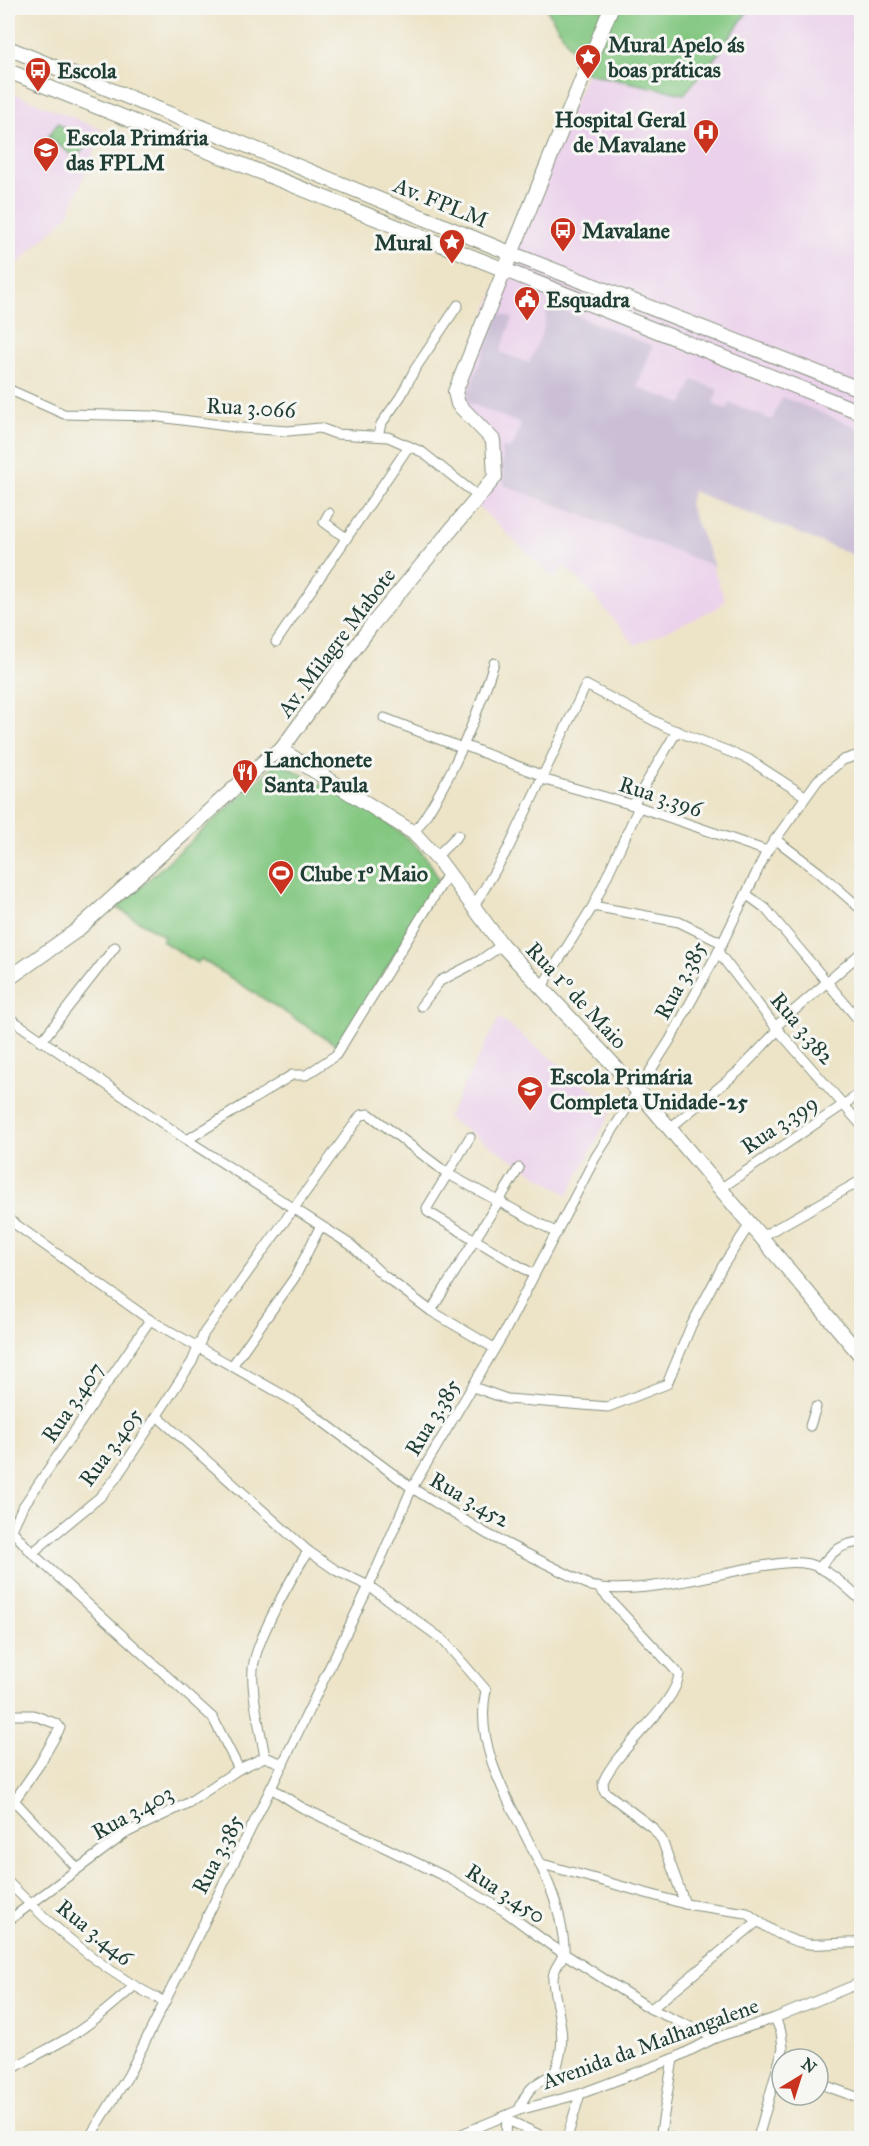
<svg xmlns="http://www.w3.org/2000/svg" width="869" height="2146" viewBox="0 0 869 2146" font-family="'IM FELL Great Primer',serif">
	<style>
		.built { fill: #ebd1eb }
		.industrial { fill: #cbbfd5 }
		.green { fill: #83c781; stroke: #51825a; stroke-width: 1.5 }
		.lines { fill: none; stroke-linecap: round; stroke-linejoin: round }
		.street-casing { stroke: #86907e; stroke-width: 11 }
		.secondary-casing { stroke: #86907e; stroke-width: 16 }
		.street { stroke: #fff; stroke-width: 9 }
		.secondary { stroke: #fff; stroke-width: 14 }
		.labels { text-anchor: middle; stroke-width: 6; stroke-linejoin: round; paint-order: stroke }
		.poi-label { font-size: 22px; font-weight: bold; fill: #1f3d34; stroke: #f6f6f2; text-anchor: start }
		.street-label { font-size: 22px; fill: #1f3d34; stroke: #f6f6f2 }
	</style>
	<rect width="100%" height="100%" fill="#f6f6f2"/>
	<filter id="ink" filterUnits="userSpaceOnUse"><feTurbulence type="fractalNoise" baseFrequency=".0167" numOctaves="2"/><feDisplacementMap in="SourceGraphic" scale="12" xChannelSelector="R" yChannelSelector="G"/><feConvolveMatrix kernelMatrix="1 2 1 2 8 2 1 2 1" color-interpolation-filters="sRGB"/></filter>
	<filter id="wash" filterUnits="userSpaceOnUse"><feTurbulence type="fractalNoise" baseFrequency=".008" numOctaves="4" result="noise"/><feDisplacementMap in="SourceGraphic" scale="24" xChannelSelector="R" yChannelSelector="G"/><feGaussianBlur stdDeviation="1.35" result="paint"/><feColorMatrix in="noise" values="0 0 0 0 0 0 0 0 0 0 0 0 0 0 0 0 0 1.4 0 .05"/><feComposite in="paint" operator="in"/></filter>
	<g filter="url(#wash)">
		<rect width="100%" height="100%" fill="#ede4c8"/>
		<!-- built -->
		<g class="built">
			<polygon points="614,8 861,8 861,555 692,491 689,504 725,600 719,607 635,645 580,580 564,566 554,578 474,502 495,477 493,441 458,404 489,305"/>
			<polygon points="8,91 103,130 68,215 8,273"/>
			<polygon points="499,1018 614,1106 568,1195 447,1118"/>
		</g>
		<!-- industrial -->
		<polygon class="industrial" points="549,305 653,346 637,387 683,404 693,380 718,390 713,404 727,410 730,403 772,420 782,397 861,429 861,558 692,491 689,505 714,566 504,485 502,448 507,449 513,446 521,424 469,403 466,398 500,313 513,318 500,352 529,363 543,330"/>
		<!-- green -->
		<g class="green">
			<polygon points="546,8 750,8 718,54 684,94 586,73"/>
			<polygon points="58,123 86,145 76,158 48,137"/>
			<path d="M278,762C322,786 428,831 439,884L338,1046L201,959L197,963L162,941L164,936L117,908Z"/>
		</g>
	</g>
	<g filter="url(#ink)">
		<g class="lines">
			<!-- street casing -->
			<g class="street-casing">
				<g id="street">
					<polyline points="8,389 64,414 152,416 242,428 288,431 320,428 336,434 388,437 422,452 479,497"/>
					<polyline points="378,436 381,424 401,396 415,369 458,305"/>
					<polyline points="329,513 324,522 346,538"/>
					<polyline points="276,642 409,446"/>
					<polyline points="384,718 462,748"/>
					<polyline points="463,745 543,776"/>
					<polyline points="542,779 633,805 767,851"/>
					<polyline points="633,805 677,731"/>
					<path d="M414,833C451,782 475,723 494,663"/>
					<polyline points="775,839 820,873 862,910"/>
					<polyline points="436,857 458,835"/>
					<polyline points="746,894 765,908 862,1024"/>
					<polyline points="593,906 679,922 722,943"/>
					<polyline points="473,908 509,847 586,685 666,727 748,759 805,796"/>
					<polyline points="718,952 778,1030 862,1126"/>
					<polyline points="541,988 593,906 639,807"/>
					<polyline points="421,1006 440,981 479,961 502,945"/>
					<polyline points="8,1017 187,1140 351,1245 383,1275 431,1311 494,1348"/>
					<polyline points="775,1027 862,952"/>
					<polyline points="41,1042 115,947"/>
					<polyline points="670,1128 739,1071 778,1030"/>
					<polyline points="470,1137 427,1208 428,1212 533,1274"/>
					<polyline points="187,1140 292,1075 306,1075 336,1055 448,874"/>
					<polyline points="720,1189 862,1092"/>
					<path d="M8,1219L150,1320L299,1404L412,1488L487,1534L591,1586C631,1596 708,1576 750,1568C769,1565 790,1560 809,1564C829,1569 847,1588 862,1601"/>
					<polyline points="761,1237 862,1180"/>
					<polyline points="431,1311 519,1168"/>
					<polyline points="232,1366 295,1277 320,1227"/>
					<polyline points="473,1387 507,1399 608,1407 667,1384 691,1326 722,1267 750,1224"/>
					<path d="M157,1416L308,1551L337,1571L369,1586L443,1640L486,1690C469,1767 541,1841 559,1915C561,1925 565,1942 564,1952C562,1962 552,1968 553,1981C557,2019 570,2035 554,2074C534,2083 526,2090 519,2110"/>
					<polyline points="810,1426 816,1407"/>
					<polyline points="10,1528 32,1553 213,1718 239,1769"/>
					<polyline points="8,1538 22,1508 150,1320"/>
					<polyline points="32,1553 100,1497 116,1478 192,1362 204,1333 361,1115 369,1114 448,1174 557,1233"/>
					<path d="M819,1568C832,1552 841,1543 862,1542"/>
					<path d="M598,1587L679,1674C676,1706 618,1747 603,1782L604,1791L653,1828L662,1840L685,1904"/>
					<polyline points="8,1715 33,1715 57,1724 60,1728 39,1765 14,1801"/>
					<path d="M265,1757C261,1733 251,1693 253,1669C255,1641 292,1577 308,1551"/>
					<polyline points="271,1788 301,1807 448,1878 503,1910 549,1944 651,2009 715,2038"/>
					<polyline points="8,1794 77,1868"/>
					<polyline points="542,1864 685,1904 747,1913 758,1921 651,2009"/>
					<path d="M8,1882C53,1928 106,1974 165,2002"/>
					<polyline points="8,1921 126,1833 188,1803 239,1769 265,1757 283,1764"/>
					<path d="M758,1921C772,1931 791,1942 809,1944C827,1945 844,1942 862,1943"/>
					<path d="M8,2072C26,2059 46,2051 66,2039C90,2025 112,2006 133,1987"/>
					<polyline points="818,2083 862,2099"/>
					<polyline points="508,2120 546,2138"/>
					<polyline points="661,2136 673,2138"/>
					<polyline points="89,2138 128,2076 271,1788 369,1586 412,1488 504,1333 595,1158 670,1040 718,952 767,851 818,780 843,760 862,754"/>
					<polyline points="452,2138 519,2110 580,2094 673,2059 715,2038 775,2018 862,1982"/>
					<polyline points="506,2138 507,2116"/>
					<polyline points="567,2138 580,2094"/>
					<polyline points="660,2138 673,2059"/>
					<polyline points="758,2138 783,2048 781,2032 775,2018"/>
				</g>
			</g>
			<!-- secondary casing -->
			<g class="secondary-casing">
				<g id="secondary">
					<polyline points="8,48 510,253 862,390"/>
					<polyline points="8,71 862,413"/>
					<polyline points="281,750 414,833 440,862 502,945 638,1091 862,1357"/>
					<polyline points="8,979 76,931 269,757 281,750 371,626 495,477 493,440 458,404 455,392 611,8"/>
				</g>
			</g>
			<!-- street -->
			<use href="#street" class="street"/>
			<!-- secondary -->
			<use href="#secondary" class="secondary"/>
		</g>
	</g>
	<!-- icons -->
	<defs>
		<g id="sight-pin" transform="scale(1.35)"><path d="M0 17L-7.5 6A9.5 9.5 0 1 1 7.5 6Z" fill="#c8321e" stroke="#f6f6f2"/><path d="M0-6L1.8-2.2L6-1.7L2.9 1.2L3.7 5.4L0 3.3L-3.7 5.4L-2.9 1.2L-6-1.7L-1.8-2.2Z" fill="#fff"/></g>
		<g id="bus-pin" transform="scale(1.35)"><path d="M0 17L-7.5 6A9.5 9.5 0 1 1 7.5 6Z" fill="#c8321e" stroke="#f6f6f2"/><path d="M-5-6H5V4H4V6H2V4H-2V6H-4V4H-5ZM-3.5-4V0h7V-4ZM-3.5 1.2v1.5H-2V1.2ZM2 1.2v1.5H3.5V1.2Z" fill="#fff"/></g>
		<g id="hospital-pin" transform="scale(1.35)"><path d="M0 17L-7.5 6A9.5 9.5 0 1 1 7.5 6Z" fill="#c8321e" stroke="#f6f6f2"/><path d="M-5-5h3v3.5h4V-5h3V5h-3V1.5h-4V5h-3Z" fill="#fff"/></g>
		<g id="school-pin" transform="scale(1.35)"><path d="M0 17L-7.5 6A9.5 9.5 0 1 1 7.5 6Z" fill="#c8321e" stroke="#f6f6f2"/><path d="M0-5L7-2L0 1L-7-2ZM-4 1L0 2.5L4 1V4Q0 6-4 4Z" fill="#fff"/></g>
		<g id="civic-pin" transform="scale(1.35)"><path d="M0 17L-7.5 6A9.5 9.5 0 1 1 7.5 6Z" fill="#c8321e" stroke="#f6f6f2"/><path d="M-.6-6.5H3V-4.5H.6V-3L4-1V1h2V6H-6V1h2V-1L-.6-3ZM-1.2 2.5V6h2.4V2.5Z" fill="#fff"/></g>
		<g id="restaurant-pin" transform="scale(1.35)"><path d="M0 17L-7.5 6A9.5 9.5 0 1 1 7.5 6Z" fill="#c8321e" stroke="#f6f6f2"/><path d="M-5-6h1v4h1v-4h1v4h1v-4h1v5L-1.5 .5V6h-2V.5L-5-1ZM5-6V6H3V1.5H1.5Q1.5-4 5-6Z" fill="#fff"/></g>
		<g id="stadium-pin" transform="scale(1.35)"><path d="M0 17L-7.5 6A9.5 9.5 0 1 1 7.5 6Z" fill="#c8321e" stroke="#f6f6f2"/><path d="M0-5a6.5 5 0 1 0 0 10a6.5 5 0 1 0 0-10ZM-3.5-1.8h7v3.6h-7Z" fill="#fff"/></g>
	</defs>
	<g fill-rule="evenodd">
		<use href="#sight-pin" x="588" y="57"/>
		<use href="#bus-pin" x="38" y="70"/>
		<use href="#hospital-pin" x="706" y="132"/>
		<use href="#school-pin" x="46" y="150"/>
		<use href="#bus-pin" x="563" y="230"/>
		<use href="#sight-pin" x="452" y="242"/>
		<use href="#civic-pin" x="527" y="299"/>
		<use href="#restaurant-pin" x="245" y="772"/>
		<use href="#stadium-pin" x="281" y="873"/>
		<use href="#school-pin" x="530" y="1089"/>
	</g>
	<g class="labels">
		<!-- poi labels -->
		<g class="poi-label">
			<text x="608" y="52">Mural Apelo ás<tspan x="608" dy="25">boas práticas</tspan></text>
			<text x="57" y="78">Escola</text>
			<text x="686" y="127" text-anchor="end">Hospital Geral<tspan x="686" dy="25">de Mavalane</tspan></text>
			<text x="66" y="145">Escola Primária<tspan x="66" dy="25">das FPLM</tspan></text>
			<text x="582" y="238">Mavalane</text>
			<text x="432" y="250" text-anchor="end">Mural</text>
			<text x="546" y="307">Esquadra</text>
			<text x="264" y="767">Lanchonete<tspan x="264" dy="25">Santa Paula</tspan></text>
			<text x="300" y="881">Clube 1º Maio</text>
			<text x="550" y="1084">Escola Primária<tspan x="550" dy="25">Completa Unidade-25</tspan></text>
		</g>
		<!-- street labels -->
		<g class="street-label">
			<text transform="translate(441 202) rotate(22)" y="8">Av. FPLM</text>
			<text transform="translate(251 407) rotate(3)" y="8">Rua 3.066</text>
			<text transform="translate(336 642) rotate(-53)" y="8">Av. Milagre Mabote</text>
			<text transform="translate(661 796) rotate(18)" y="8">Rua 3.396</text>
			<text transform="translate(680 980) rotate(-62)" y="8">Rua 3.385</text>
			<text transform="translate(577 995) rotate(47)" y="8">Rua 1º de Maio</text>
			<text transform="translate(803 1028) rotate(50)" y="8">Rua 3.382</text>
			<text transform="translate(779 1124) rotate(-34)" y="8">Rua 3.399</text>
			<text transform="translate(72 1402) rotate(-56)" y="8">Rua 3.407</text>
			<text transform="translate(432 1417) rotate(-59)" y="8">Rua 3.385</text>
			<text transform="translate(110 1447) rotate(-54)" y="8">Rua 3.405</text>
			<text transform="translate(470 1499) rotate(30)" y="8">Rua 3.452</text>
			<text transform="translate(132 1812) rotate(-29)" y="8">Rua 3.403</text>
			<text transform="translate(217 1854) rotate(-63)" y="8">Rua 3.385</text>
			<text transform="translate(506 1893) rotate(33)" y="8">Rua 3.450</text>
			<text transform="translate(95 1932) rotate(39)" y="8">Rua 3.446</text>
			<text transform="translate(650 2043) rotate(-20)" y="8">Avenida da Malhangalene</text>
		</g>
	</g>
	<!-- margin -->
	<rect width="869" height="2146" fill="none" stroke="#f6f6f2" stroke-width="30"/>
	<!-- north arrow -->
	<g transform="translate(800 2077) rotate(38)"><circle r="28" fill="#f6f6f2" stroke="#a0aca6" stroke-width="1.5"/>
	<path d="M0-4.5L10 22L0 15L-10 22Z" fill="#c8321e"/>
	<text y="-9" font-size="16" font-weight="bold" text-anchor="middle" fill="#1f3d34">N</text>
	</g>
</svg>
